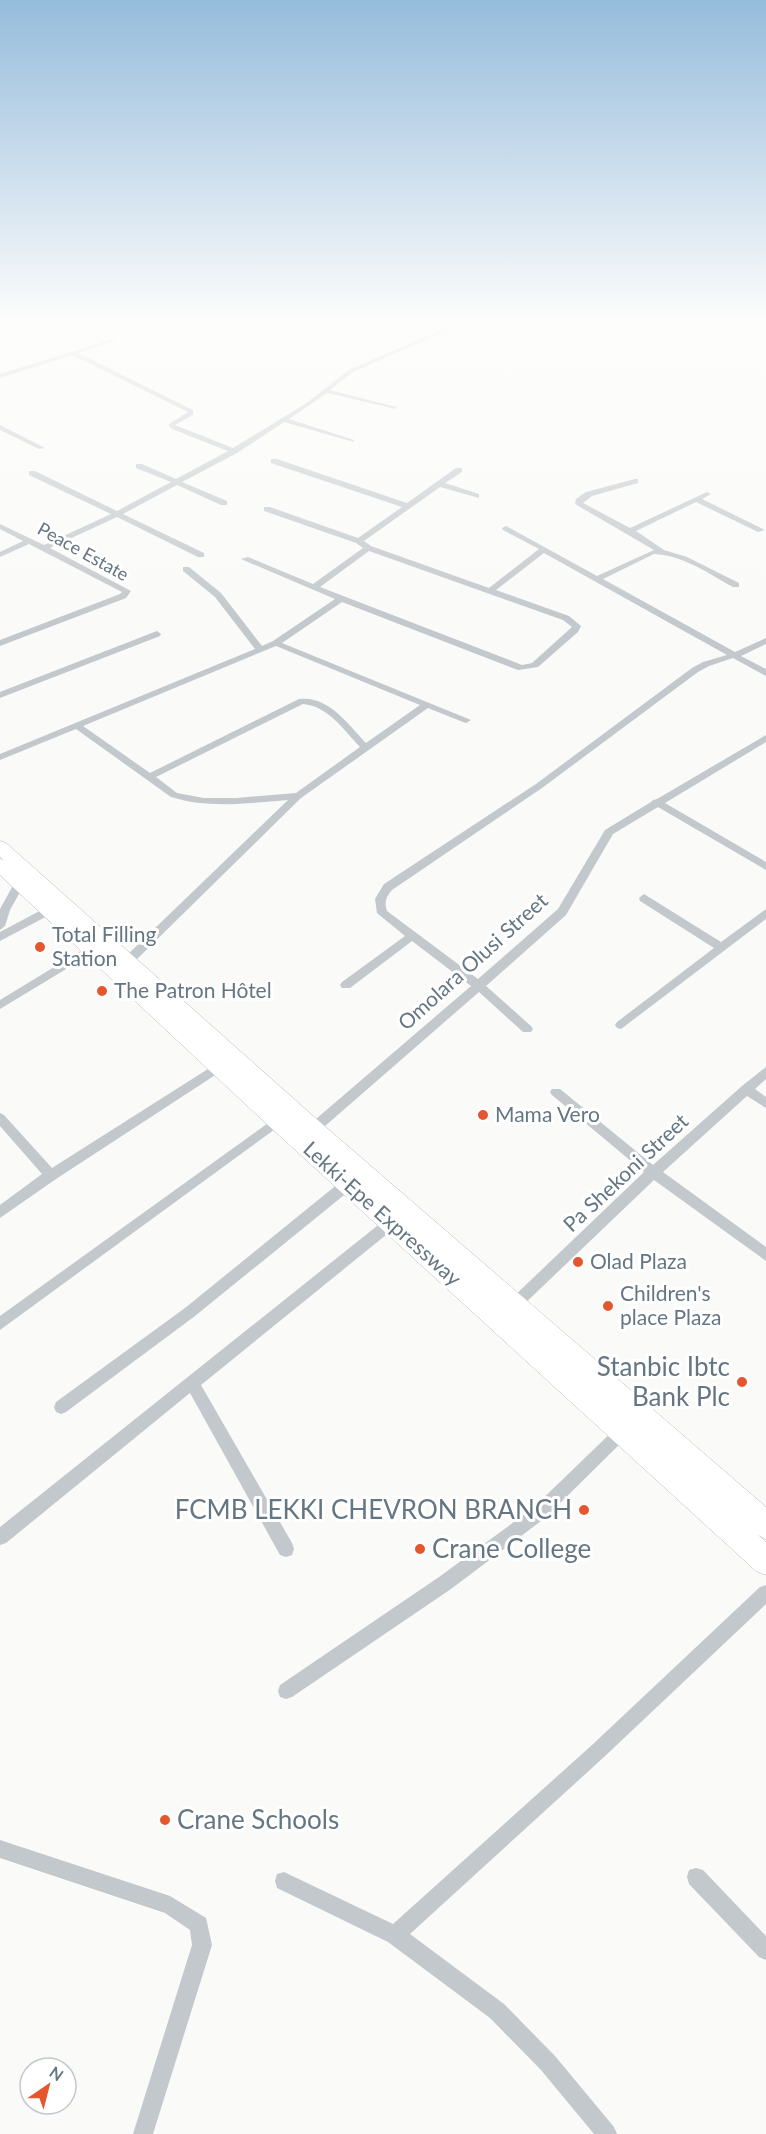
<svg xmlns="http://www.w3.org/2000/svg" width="766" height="2134" viewBox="0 0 766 2134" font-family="Lato,sans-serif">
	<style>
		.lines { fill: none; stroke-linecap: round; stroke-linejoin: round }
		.highway-casing { stroke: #b4b9bd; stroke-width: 1 }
		.street { fill: #c3c8cc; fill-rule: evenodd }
		.highway { fill: #fff; fill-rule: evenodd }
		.poi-dot { fill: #e4572e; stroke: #fff; stroke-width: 2 }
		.labels { text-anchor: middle; stroke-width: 6; stroke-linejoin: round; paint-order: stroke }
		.far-street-label { font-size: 18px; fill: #657683; stroke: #fff }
		.poi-label { font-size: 21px; fill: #657683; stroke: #fff; text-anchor: start }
		.street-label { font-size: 21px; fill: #657683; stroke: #fff }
		.near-poi-label { font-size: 26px; fill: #657683; stroke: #fff; text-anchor: end }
	</style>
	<rect width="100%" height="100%" fill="#fafaf8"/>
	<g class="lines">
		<!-- highway casing -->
		<g class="highway-casing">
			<polygon id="highway" points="0,841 6,843 321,1123 766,1507 766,1539 758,1535 766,1542 766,1575 756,1571 270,1127 0,875 0,859 3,860 0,857"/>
		</g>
		<!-- street -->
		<g class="street">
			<polygon points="463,320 471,320 353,372 330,390 396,407 396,409 327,393 289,419 354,440 354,442 284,422 237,453 182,482 227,501 227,505 221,505 177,485 123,514 204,553 204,557 198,557 117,517 50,548 131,591 126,598 0,646 0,640 120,594 122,592 29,544 0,557 0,552 23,541 0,529 0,524 44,545 111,514 29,475 29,471 35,471 117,511 171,482 136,468 136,464 142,464 176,479 228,451 172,429 169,426 169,424 188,412 72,355 0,378 0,374 114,339 114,341 78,353 193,410 193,415 175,425 233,448 305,404 349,370"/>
			<polygon points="0,425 43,447 45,448 39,449 0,430"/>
			<path d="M271,459H277L407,503L456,468H462V472L445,483L479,494V498L440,487L364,541L371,546L489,588L539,549L503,530L502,528L506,526L597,576L654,550L575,504L576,499L586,492L635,479H638V483L592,496L583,503L630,528L707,492L711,494L702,499L765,530L758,532L696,502L636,531L664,550L687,557L739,583V587H733C709,574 683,555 654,554L603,579L735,652L766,638V644L741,656L766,669V676L733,658L709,666L698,672L542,788L392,890C386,897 384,902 387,911L478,979L558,909L605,830L651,802L653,800L657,799L766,735V742L665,803L766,862V870L658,807L613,834L566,915L486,986L531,1026L533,1029L531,1032H523L479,992L317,1133H309L307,1129L309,1125L471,986L412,941L350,988H342L340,985L342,982L405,936L377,913L375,899L384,884L536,784L692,668L703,662L727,655L544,553L496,590L569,616L581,626L578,632L538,667L518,670L342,602L282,643L471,720L466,723L463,722L428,708L301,798L132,964H124L122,961L124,958L288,800C248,803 210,809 171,797L76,729L0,760V754L255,649L215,597L183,571V567H189L221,593L262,646L273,641L335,599L241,559L248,557L313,584L363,548L356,543L264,511V507H270L358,538L402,507L271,463ZM369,551L563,620L572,627L532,663L522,665L320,587ZM276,646L420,705L366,743C348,724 328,695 299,699L150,773L83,726ZM303,704C328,706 344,730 360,747L296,793L236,798H204L177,793L156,777Z"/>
			<polygon points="157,631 161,634 160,636 0,698 0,692"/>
			<polygon points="20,879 25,883 10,910 5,926 0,930 0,909 16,880"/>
			<polygon points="644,894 721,942 766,909 766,919 621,1029 617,1028 615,1025 617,1022 714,948 640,901 639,898"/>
			<polygon points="49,906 54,910 53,913 0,941 0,932"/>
			<polygon points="92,944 98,948 96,951 0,1009 0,1000"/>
			<polygon points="219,1062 223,1064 225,1067 223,1070 56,1179 0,1218 0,1205 42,1174 0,1126 0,1113 4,1115 52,1168"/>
			<polygon points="766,1067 766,1079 755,1089 766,1097 766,1108 747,1096 663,1172 766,1247 766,1261 654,1180 519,1309 514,1311 509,1309 507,1305 509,1301 644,1172 552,1095 550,1092 552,1089 560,1089 653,1165 742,1086"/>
			<polygon points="278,1116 282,1118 284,1121 282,1124 0,1330 0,1316"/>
			<polygon points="349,1178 354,1179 355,1183 354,1187 195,1316 66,1412 61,1414 56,1412 54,1407 56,1402 185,1308 344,1179"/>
			<polygon points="392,1216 397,1218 399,1222 397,1226 201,1385 292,1543 294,1549 292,1555 286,1557 280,1555 190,1393 6,1543 0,1545 0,1527 387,1218"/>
			<polygon points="623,1424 628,1426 630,1431 628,1436 545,1518 451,1589 292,1697 286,1699 280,1697 278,1691 280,1685 439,1577 533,1508 618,1426"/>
			<polygon points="766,1585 766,1604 604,1757 410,1934 504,2004 555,2056 614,2127 617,2134 594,2134 541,2070 490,2018 388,1942 277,1888 275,1881 277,1874 284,1872 393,1924 592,1745 760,1587"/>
			<polygon points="0,1840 170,1896 206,1918 212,1945 153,2134 133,2134 192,1945 190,1930 165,1913 0,1858"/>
			<polygon points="696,1868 703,1870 766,1936 766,1960 759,1957 689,1884 687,1877 689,1870"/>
		</g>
		<!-- highway -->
		<use href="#highway" class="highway"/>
	</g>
	<!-- sky -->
	<linearGradient id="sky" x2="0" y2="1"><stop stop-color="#96bcdc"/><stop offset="0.52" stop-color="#fdfdfc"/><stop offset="1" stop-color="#fdfdfc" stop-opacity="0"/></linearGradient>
	<rect width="766" height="619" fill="url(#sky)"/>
	<!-- markers -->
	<g class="poi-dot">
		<circle cx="40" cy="947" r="6"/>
		<circle cx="102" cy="991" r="6"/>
		<circle cx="483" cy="1115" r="6"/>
		<circle cx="578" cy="1262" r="6"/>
		<circle cx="608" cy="1306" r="6"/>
		<circle cx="742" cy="1382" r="6"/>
		<circle cx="584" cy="1510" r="6"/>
		<circle cx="420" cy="1549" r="6"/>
		<circle cx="165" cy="1820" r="6"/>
	</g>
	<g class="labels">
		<!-- far-street labels -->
		<g class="far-street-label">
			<text transform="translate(83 552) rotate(29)" y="6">Peace Estate</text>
		</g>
		<!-- poi labels -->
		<g class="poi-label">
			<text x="52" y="942">Total Filling<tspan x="52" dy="24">Station</tspan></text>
			<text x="114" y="998">The Patron Hôtel</text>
			<text x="495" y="1122">Mama Vero</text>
			<text x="590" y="1269">Olad Plaza</text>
			<text x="620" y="1301">Children's<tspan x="620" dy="24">place Plaza</tspan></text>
		</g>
		<!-- street labels -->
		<g class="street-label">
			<text transform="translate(473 962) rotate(-42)" y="7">Omolara Olusi Street</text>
			<text transform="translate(626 1173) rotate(-43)" y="7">Pa Shekoni Street</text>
			<text transform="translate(382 1214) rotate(42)" y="7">Lekki-Epe Expressway</text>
		</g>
		<!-- near-poi labels -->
		<g class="near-poi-label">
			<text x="730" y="1376">Stanbic Ibtc<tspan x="730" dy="30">Bank Plc</tspan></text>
			<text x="572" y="1519">FCMB LEKKI CHEVRON BRANCH</text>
			<text x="432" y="1558" text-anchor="start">Crane College</text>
			<text x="177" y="1829" text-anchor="start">Crane Schools</text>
		</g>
	</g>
	<!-- north arrow -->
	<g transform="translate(48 2086) rotate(35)"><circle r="28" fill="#ffffff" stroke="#c1c8cd" stroke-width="1.5"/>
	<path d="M0-4.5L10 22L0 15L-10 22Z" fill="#e4572e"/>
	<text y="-9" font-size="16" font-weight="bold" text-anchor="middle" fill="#657683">N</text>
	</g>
</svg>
